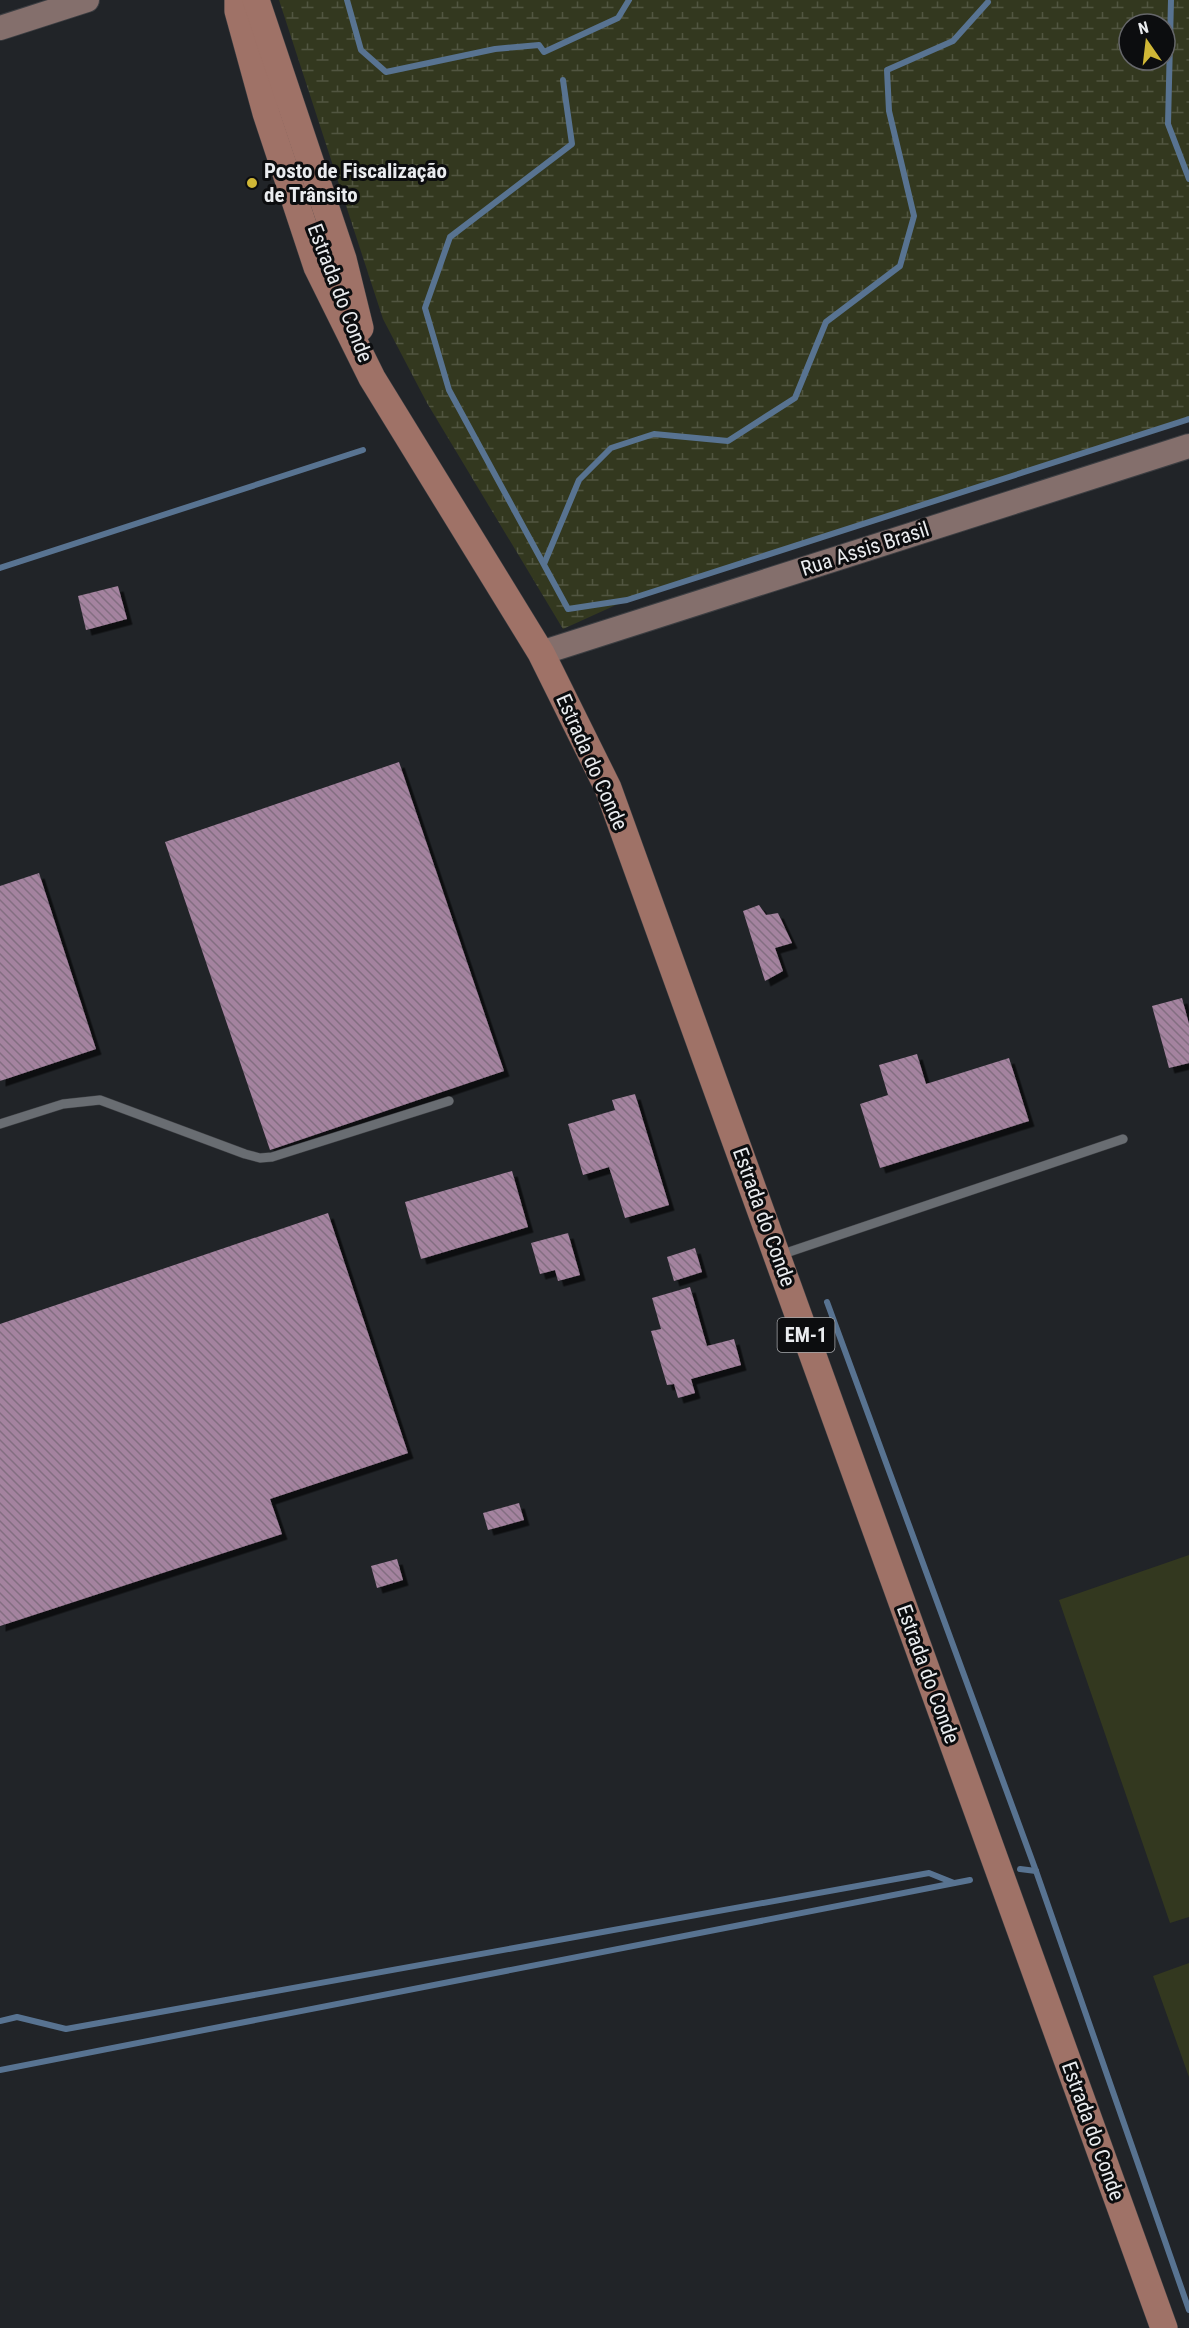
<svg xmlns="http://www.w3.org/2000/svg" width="1189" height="2328" viewBox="0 0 1189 2328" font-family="'Roboto Condensed',sans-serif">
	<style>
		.wetland { fill: url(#wetland-marsh); fill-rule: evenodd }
		.pitch { fill: #33381f }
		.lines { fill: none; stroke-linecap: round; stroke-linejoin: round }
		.stream { stroke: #587391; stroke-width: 6 }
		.building { fill: url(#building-back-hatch); filter: url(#shadow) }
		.lane-casing { stroke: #3c3e42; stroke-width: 10 }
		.secondary-casing { stroke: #3c3e42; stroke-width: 26 }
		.primary-casing { stroke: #3c3e42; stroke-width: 28 }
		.lane { stroke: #696d72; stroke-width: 9 }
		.secondary { stroke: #846f6c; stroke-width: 24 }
		.primary { stroke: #9f7267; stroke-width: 27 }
		.poi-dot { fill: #d0b736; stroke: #0c0d0f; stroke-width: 2 }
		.labels { text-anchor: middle; stroke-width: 6; stroke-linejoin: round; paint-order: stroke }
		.shield { fill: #0c0d0f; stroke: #a7a9ac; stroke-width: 1.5 }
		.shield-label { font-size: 20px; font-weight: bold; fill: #eaecef }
		.poi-label { font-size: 21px; font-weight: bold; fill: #eaecef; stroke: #0c0d0f; text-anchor: start }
		.street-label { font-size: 21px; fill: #eaecef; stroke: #0c0d0f }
	</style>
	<defs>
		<pattern id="wetland-marsh" width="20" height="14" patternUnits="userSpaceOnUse" patternTransform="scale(1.5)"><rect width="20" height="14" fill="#33381f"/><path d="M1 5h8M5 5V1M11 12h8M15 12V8" fill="none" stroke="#515540"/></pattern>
		<pattern id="building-back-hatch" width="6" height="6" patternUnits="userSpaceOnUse" patternTransform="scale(1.5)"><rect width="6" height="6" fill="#a4839f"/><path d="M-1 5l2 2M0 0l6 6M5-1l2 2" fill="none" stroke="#836e81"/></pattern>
		<filter id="shadow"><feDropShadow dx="5.5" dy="5.5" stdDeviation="0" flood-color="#0009"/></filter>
	</defs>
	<rect width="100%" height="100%" fill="#212428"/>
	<!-- wetland -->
	<path class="wetland" d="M279,0H1189V419L627,600L563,629L427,403L383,319ZM1129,24H1165V60H1129Z"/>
	<!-- pitch -->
	<g class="pitch">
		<polygon points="1189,1555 1189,1917 1170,1923 1059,1600"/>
		<polygon points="1189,1963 1189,2077 1153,1976"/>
	</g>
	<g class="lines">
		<!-- stream -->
		<g class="stream">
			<polyline points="347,0 361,50 386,72 495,49 539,45 544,52 618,18 629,0"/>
			<polyline points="1171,0 1168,124 1189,179"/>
			<polyline points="563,80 572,144 450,237 425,308 449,390 568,609 627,600 1189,419"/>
			<polyline points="544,564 579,480 611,448 654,434 728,441 795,398 826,322 900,266 914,216 889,111 887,70 953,41 988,2"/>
			<polyline points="0,568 363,450"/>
			<polyline points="827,1302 1036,1871 1189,2310"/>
			<polyline points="1020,1869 1036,1871"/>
			<polyline points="0,2021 17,2017 66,2029 929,1873 954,1883"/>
			<polyline points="0,2070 970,1880"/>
		</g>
	</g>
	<!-- building -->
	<g class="building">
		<polygon points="118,586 127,619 86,630 78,596"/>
		<polygon points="399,762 504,1071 270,1150 165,842"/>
		<polygon points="39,873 96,1049 0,1081 0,886"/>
		<polygon points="759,905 766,915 778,913 792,943 775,948 783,971 765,981 743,911"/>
		<polygon points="1182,998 1189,1024 1189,1063 1169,1068 1152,1006"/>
		<polygon points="917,1054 926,1084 1009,1058 1029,1121 880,1168 860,1104 888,1095 879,1065"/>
		<polygon points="635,1094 669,1205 625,1218 609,1167 583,1175 568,1124 615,1110 612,1100"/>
		<polygon points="512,1171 528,1227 421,1259 405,1202"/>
		<polygon points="328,1213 408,1453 270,1499 282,1534 0,1626 0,1324"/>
		<polygon points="568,1233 580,1275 558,1281 555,1270 540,1274 531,1243"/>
		<polygon points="695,1248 702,1272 674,1281 667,1257"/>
		<polygon points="690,1287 707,1346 734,1339 741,1365 691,1379 695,1393 678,1398 674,1384 667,1385 651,1331 661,1329 652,1298"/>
		<polygon points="519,1503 524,1520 488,1530 483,1513"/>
		<polygon points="397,1559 403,1580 377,1588 371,1566"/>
	</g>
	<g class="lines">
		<!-- lane casing -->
		<g class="lane-casing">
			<g id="lane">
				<polyline points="0,1124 63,1104 100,1100 245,1154 260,1158 272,1157 449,1101"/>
				<polyline points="780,1255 1123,1139"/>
			</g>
		</g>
		<!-- secondary casing -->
		<g class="secondary-casing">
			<g id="secondary">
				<polyline points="0,28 87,0"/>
				<polyline points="541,653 1189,446"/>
			</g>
		</g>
		<!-- primary casing -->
		<g class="primary-casing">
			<g id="primary">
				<polyline points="238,0 238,11 266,113 317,267 372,378 541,653 608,788 1164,2328"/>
				<polyline points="256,0 343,259 360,328"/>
			</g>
		</g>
		<!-- lane -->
		<use href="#lane" class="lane"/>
		<!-- secondary -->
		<use href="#secondary" class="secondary"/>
		<!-- primary -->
		<use href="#primary" class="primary"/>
	</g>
	<!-- markers -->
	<circle class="poi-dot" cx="252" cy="183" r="6"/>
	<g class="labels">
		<!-- shield labels -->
		<rect class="shield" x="777.5" y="1318" width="57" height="34" rx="4.5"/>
		<g class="shield-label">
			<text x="806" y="1342">EM-1</text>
		</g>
		<!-- poi labels -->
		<g class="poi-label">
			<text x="264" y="178">Posto de Fiscalização<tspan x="264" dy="24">de Trânsito</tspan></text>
		</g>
		<!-- street labels -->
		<g class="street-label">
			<text transform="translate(340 293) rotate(69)" y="7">Estrada do Conde</text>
			<text transform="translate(865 549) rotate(-18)" y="7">Rua Assis Brasil</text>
			<text transform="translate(592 762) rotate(66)" y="7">Estrada do Conde</text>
			<text transform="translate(764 1217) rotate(70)" y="7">Estrada do Conde</text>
			<text transform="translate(928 1674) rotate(70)" y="7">Estrada do Conde</text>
			<text transform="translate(1093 2131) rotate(70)" y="7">Estrada do Conde</text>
		</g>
	</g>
	<!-- north arrow -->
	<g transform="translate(1147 42) rotate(346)"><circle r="28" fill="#0c0d0f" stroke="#656669" stroke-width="1.5"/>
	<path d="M0-4.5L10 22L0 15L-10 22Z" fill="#d0b736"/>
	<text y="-9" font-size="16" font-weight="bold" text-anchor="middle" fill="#eaecef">N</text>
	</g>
</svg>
